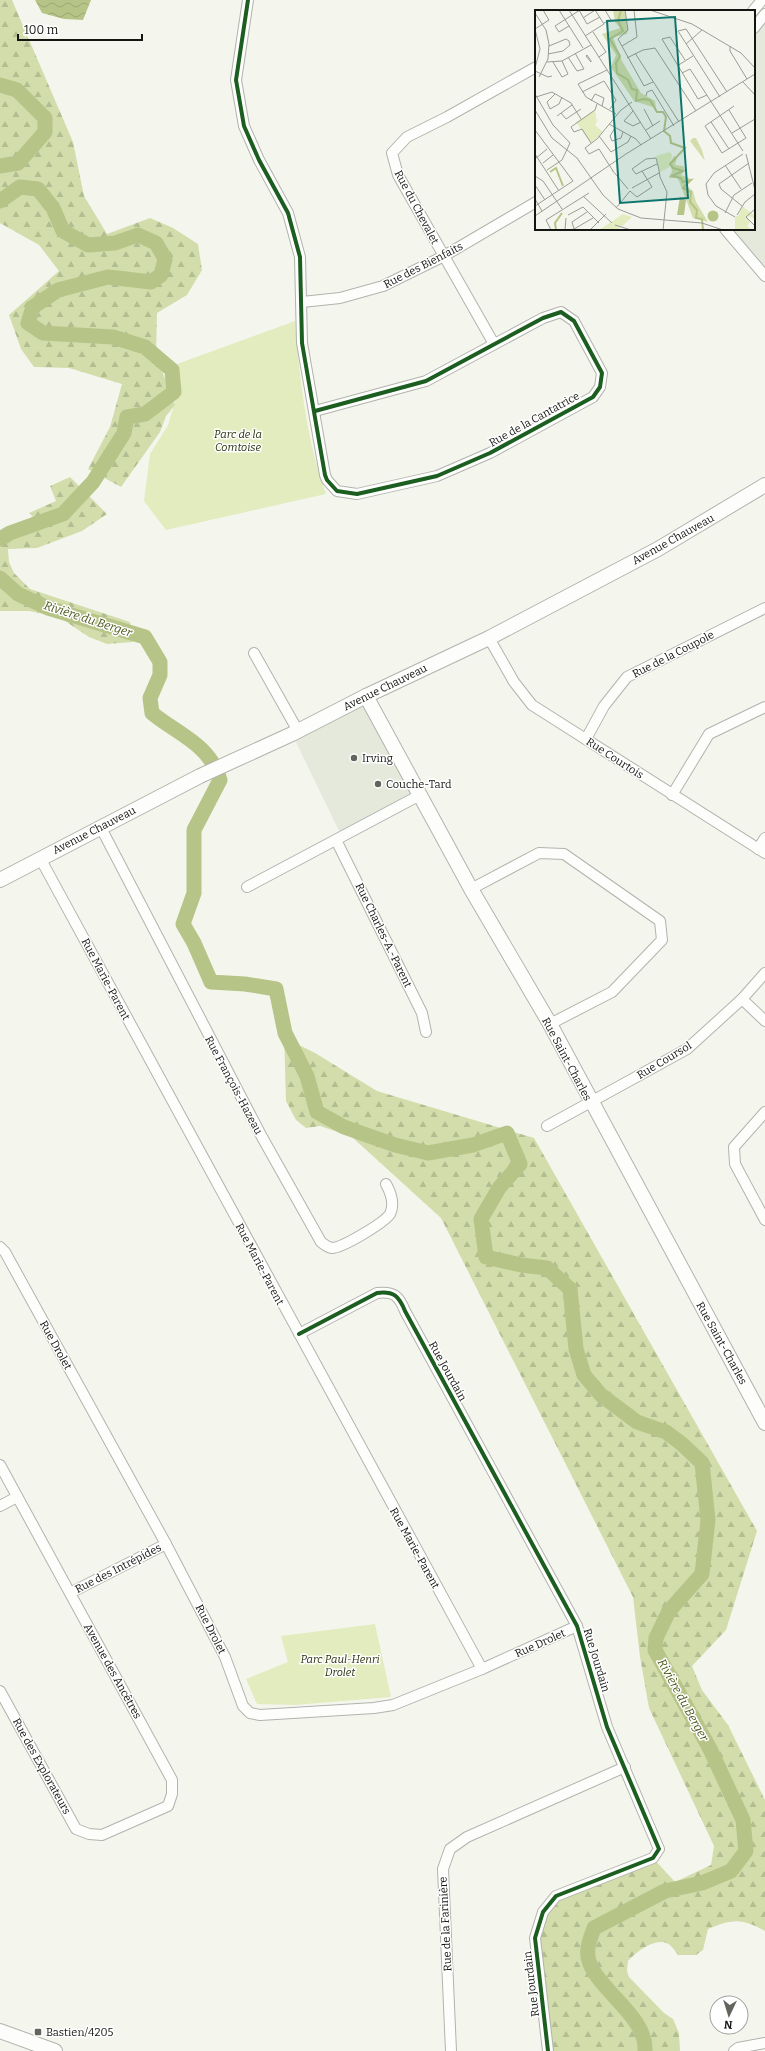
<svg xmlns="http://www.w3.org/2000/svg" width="765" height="2051" viewBox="0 0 765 2051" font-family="Bitter,serif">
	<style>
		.built { fill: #e5e9db }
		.green { fill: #e2ecbf }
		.forest { fill: url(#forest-firs) }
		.water { fill: url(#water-waves) }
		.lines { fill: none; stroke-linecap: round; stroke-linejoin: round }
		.river { stroke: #b7c487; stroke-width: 15 }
		.street-casing { stroke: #b1b3ad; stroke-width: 12 }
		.secondary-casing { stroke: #b1b3ad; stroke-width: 16 }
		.street { stroke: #fdfefc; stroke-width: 10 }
		.secondary { stroke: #fdfefc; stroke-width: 14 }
		.cycleway-casing { stroke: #fff; stroke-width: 6 }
		.cycleway { stroke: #1b5e20; stroke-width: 4 }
		.poi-dot { fill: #62645e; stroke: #fff; stroke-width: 1.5 }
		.labels { text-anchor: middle; stroke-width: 3; stroke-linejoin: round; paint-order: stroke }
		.street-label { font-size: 11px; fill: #141611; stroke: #fff }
		.park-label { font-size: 11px; font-style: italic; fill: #2a310d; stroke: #fff }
		.poi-label { font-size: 11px; fill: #141611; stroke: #fff; text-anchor: start }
		.water-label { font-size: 12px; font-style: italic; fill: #4c571b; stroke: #fff }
		.inset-river { fill: none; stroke: #b7c487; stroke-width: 2 }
		.inset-road { fill: none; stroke: #9a9c96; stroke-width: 1 }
		.view { fill: #0f766e; fill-opacity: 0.15; stroke: #0f766e; stroke-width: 2 }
		.inset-edge { fill: none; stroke: #141611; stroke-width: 2 }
	</style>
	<defs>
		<pattern id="forest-firs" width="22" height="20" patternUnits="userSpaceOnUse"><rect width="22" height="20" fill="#d2ddab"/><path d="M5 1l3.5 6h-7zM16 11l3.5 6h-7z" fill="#b3bd92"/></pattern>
		<pattern id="water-waves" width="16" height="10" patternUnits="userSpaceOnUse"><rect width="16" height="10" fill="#b7c487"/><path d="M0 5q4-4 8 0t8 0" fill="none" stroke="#9ca874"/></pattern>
	</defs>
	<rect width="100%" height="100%" fill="#f4f6ee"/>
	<!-- built -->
	<g class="built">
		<polygon points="765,14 765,276 725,229 754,229 754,28"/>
		<polygon points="366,696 420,795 342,837 292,734"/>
	</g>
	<!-- green -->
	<g class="green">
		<path d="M295,321C300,380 306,438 326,494L166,530L144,501L150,454L168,425L179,388L177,364Z"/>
		<polygon points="375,1624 391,1697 295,1705 257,1704 246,1679 288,1662 281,1636"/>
	</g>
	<!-- forest -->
	<g class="forest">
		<polygon points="0,0 12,0 73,142 84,196 107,234 150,218 173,228 198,244 202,270 187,295 157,313 156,355 175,405 166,416 160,432 121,487 88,469 110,427 122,384 69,368 34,367 21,349 9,315 59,271 39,245 0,223"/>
		<polygon points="70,477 107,514 82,531 37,548 8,549 9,562 14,573 30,589 130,622 133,642 107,644 89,637 59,617 29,611 0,611 0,532 33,517 29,513 56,501 50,486"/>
		<path d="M284,1034L295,1043L315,1053L377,1091L534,1138L757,1531L726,1630L692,1666L702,1690L728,1725L765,1800V1931C741,1918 733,1919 708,1929L703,1950L696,1955H678C676,1952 673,1948 670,1945C657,1935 636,1952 628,1961L627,1971L629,1977L664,2013L673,2019L679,2033L680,2051H548L535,1938L556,1896L653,1858L675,1882L711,1865L714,1846L649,1708L640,1657L633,1597L441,1218L352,1137L320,1126L306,1128L296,1120L286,1101Z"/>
	</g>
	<!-- water -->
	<polygon class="water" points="35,0 91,0 83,20 64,19 42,13"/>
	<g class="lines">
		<!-- river -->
		<g class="river">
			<polyline points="0,85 17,90 45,118 45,132 18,163 0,166"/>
			<polyline points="0,201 20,187 38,189 53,208 63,231 88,245 115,243 138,235 156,243 165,259 161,275 151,282 108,277 58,290 33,307 28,323 43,333 113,337 145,347 172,370 174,392 145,414 127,417 124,433 93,482 63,514 10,533 0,539"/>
			<path d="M0,578L18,594L48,608L145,637L160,662V675L150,698L152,713C177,734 210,744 220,780L194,830V893L183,924L194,943L211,982L245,984L276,989L285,1033L307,1076L317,1112L344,1127L395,1145L428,1153L473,1145L507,1133L520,1164L499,1188L481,1219L486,1257L521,1265L547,1268L570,1289L576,1349L584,1375L601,1395L637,1422L666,1432L682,1444L702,1463L708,1520L702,1574L669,1611L656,1638L655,1650L710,1749L743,1820L746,1851L731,1871L702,1883L665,1891L594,1928C592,1934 589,1941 588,1948C582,1982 648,2012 645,2051"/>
		</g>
		<!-- street casing -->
		<g class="street-casing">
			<g id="street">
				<polyline points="248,0 236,80 244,126 259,160 288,213 300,257 302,343 325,475 327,480 337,491 357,494 437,476 490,453 593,397 600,387 602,373 574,321 561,312 543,318 426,381 315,411"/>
				<polyline points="753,11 762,0"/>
				<polyline points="754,28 765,14"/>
				<polyline points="725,229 765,276"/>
				<polyline points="302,302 340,298 383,286 444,256 536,202"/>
				<polyline points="494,344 398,175 392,153 407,137 447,117 536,67"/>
				<polyline points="489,638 514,682 532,705 765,853"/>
				<polyline points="254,653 298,731"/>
				<polyline points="586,739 604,706 627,677 765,608"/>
				<polyline points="672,795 709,734 765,707"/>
				<path d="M100,826L262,1137L321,1242C325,1245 327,1247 332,1248C342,1248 384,1223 390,1214C395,1204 391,1193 386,1184"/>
				<polyline points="336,840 422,1013 426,1032"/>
				<polyline points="758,849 765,838"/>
				<polyline points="40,858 482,1669"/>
				<polyline points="247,887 420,795"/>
				<polyline points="471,889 539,853 564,854 660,921 662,940 612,992 550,1024"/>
				<polyline points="742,999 765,1021"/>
				<polyline points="765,1112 734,1147 735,1164 765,1220"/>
				<polyline points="547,1126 687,1049 742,999 765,973"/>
				<polyline points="0,1247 5,1252 166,1544 225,1657 243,1706 250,1713 260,1715 374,1708 393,1705 482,1669 577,1626"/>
				<path d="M299,1334L377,1293C394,1291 399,1296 405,1311L577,1626L607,1727L659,1849L653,1858L556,1896L543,1912L535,1938L548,2051"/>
				<polyline points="0,1465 172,1780 172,1794 168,1806 102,1835 89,1834 76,1829 0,1691"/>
				<polyline points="0,1506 17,1497"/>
				<polyline points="70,1593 166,1544"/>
				<polyline points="451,2051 443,1869 450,1849 467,1837 625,1767"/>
				<polyline points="734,2051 738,2048 765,2043"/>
			</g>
		</g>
		<!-- secondary casing -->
		<g class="secondary-casing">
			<g id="secondary">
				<polyline points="366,696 471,889 550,1024 765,1423"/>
				<polyline points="0,880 200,776 292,734 366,696 489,638 658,549 765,485"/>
				<polyline points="0,2031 55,2051"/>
			</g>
		</g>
		<!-- street -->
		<use href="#street" class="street"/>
		<!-- secondary -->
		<use href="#secondary" class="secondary"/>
		<!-- cycleway casing -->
		<g class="cycleway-casing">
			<g id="cycleway">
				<polyline points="248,0 236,80 244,126 259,160 288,213 300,257 302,343 325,475 327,480 337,491 357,494 437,476 490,453 593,397 600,387 602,373 574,321 561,312 543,318 426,381 315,411"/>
				<path d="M299,1334L377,1293C394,1291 399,1296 405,1311L577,1626L607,1727L659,1849L653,1858L556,1896L543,1912L535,1938L548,2051"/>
			</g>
		</g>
		<!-- cycleway -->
		<use href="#cycleway" class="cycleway"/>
	</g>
	<!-- markers -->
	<g class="poi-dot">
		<circle cx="354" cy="758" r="4"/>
		<circle cx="378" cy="784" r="4"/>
		<rect x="34" y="2028" width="8" height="8" rx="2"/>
	</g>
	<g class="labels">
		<!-- street labels -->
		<g class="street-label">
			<text transform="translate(417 207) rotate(62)" y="4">Rue du Chevalet</text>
			<text transform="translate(423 265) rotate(-27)" y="4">Rue des Bienfaits</text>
			<text transform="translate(534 419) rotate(-29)" y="4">Rue de la Cantatrice</text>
			<text transform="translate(673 539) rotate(-29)" y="4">Avenue Chauveau</text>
			<text transform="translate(673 654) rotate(-27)" y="4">Rue de la Coupole</text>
			<text transform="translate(385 687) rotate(-26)" y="4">Avenue Chauveau</text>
			<text transform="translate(615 758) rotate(33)" y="4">Rue Courtois</text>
			<text transform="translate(94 830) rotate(-27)" y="4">Avenue Chauveau</text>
			<text transform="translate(384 935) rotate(64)" y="4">Rue Charles-A.-Parent</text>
			<text transform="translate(106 979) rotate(62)" y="4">Rue Marie-Parent</text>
			<text transform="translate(567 1059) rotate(62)" y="4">Rue Saint-Charles</text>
			<text transform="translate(664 1060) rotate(-31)" y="4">Rue Coursol</text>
			<text transform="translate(234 1085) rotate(62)" y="4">Rue François-Hazeau</text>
			<text transform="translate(260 1264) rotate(62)" y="4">Rue Marie-Parent</text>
			<text transform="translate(722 1343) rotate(61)" y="4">Rue Saint-Charles</text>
			<text transform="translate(56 1345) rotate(61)" y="4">Rue Drolet</text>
			<text transform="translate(448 1371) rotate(61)" y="4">Rue Jourdain</text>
			<text transform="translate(415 1548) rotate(61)" y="4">Rue Marie-Parent</text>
			<text transform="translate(118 1568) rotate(-27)" y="4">Rue des Intrépides</text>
			<text transform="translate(211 1629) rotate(63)" y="4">Rue Drolet</text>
			<text transform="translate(540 1643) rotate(-24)" y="4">Rue Drolet</text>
			<text transform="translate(597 1660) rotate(73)" y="4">Rue Jourdain</text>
			<text transform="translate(113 1671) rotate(61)" y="4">Avenue des Ancêtres</text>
			<text transform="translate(42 1766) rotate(61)" y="4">Rue des Explorateurs</text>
			<text transform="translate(445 1924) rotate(-93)" y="4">Rue de la Farinière</text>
			<text transform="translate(531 1984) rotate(-97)" y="4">Rue Jourdain</text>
		</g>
		<!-- park labels -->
		<g class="park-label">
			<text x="238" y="438">Parc de la<tspan x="238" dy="13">Comtoise</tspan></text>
			<text x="340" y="1663">Parc Paul-Henri<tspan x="340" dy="13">Drolet</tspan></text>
		</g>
		<!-- poi labels -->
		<g class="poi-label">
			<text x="362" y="762">Irving</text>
			<text x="386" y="788">Couche-Tard</text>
			<text x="46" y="2036">Bastien/4205</text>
		</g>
		<!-- water labels -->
		<g class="water-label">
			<text transform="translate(88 619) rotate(18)" y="4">Rivière du Berger</text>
			<text transform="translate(683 1700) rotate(61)" y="4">Rivière du Berger</text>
		</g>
	</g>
	<!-- overview -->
	<g transform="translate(535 10)">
		<rect width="220" height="220" fill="#f4f6ee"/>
		<path d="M60,100L62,112L60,115L68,122L56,133L41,112ZM135,142L137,145L135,157L125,162L121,146ZM207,196L220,206V209L212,205L215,212L212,216L217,220H200V207L204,205ZM88,204L97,207L86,217L81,220H64Z" fill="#e2ecbf"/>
		<path d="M78,0H90L93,20L92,24L78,27L87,51L106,83L120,91L121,98L99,91L76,57L81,45L67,24L85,18L80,12ZM158,128H161L167,140L170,151L155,131ZM139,146L142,147L140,155L148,156L150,160L146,165L156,169L152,176L158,181L161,192L173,212L158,208L144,171L142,168H134L137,161L135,153Z" fill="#d2ddab"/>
		<path d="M145,187L151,190L149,205H142ZM172.5 206a5.5 5.5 0 1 1 11 0a5.5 5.5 0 1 1-11 0Z" fill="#b7c487"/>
		<path class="inset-river" d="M86,0L83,11L88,21L75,29L85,46L81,53L82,63L93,70L97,79L102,80L101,91L108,89L115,90L122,102H128L131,107L129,121L135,126L136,133L150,138L135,154L138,158L148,161L137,166L146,168L148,172L156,170L148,178L156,182L155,192L162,200L161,208L167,209L168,220M15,162L21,158L28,176M21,220L20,213L27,203"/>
		<path class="inset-road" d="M24,0L48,38M34,0L116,129M44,0L52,14L65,7M90,0L93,20L83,29L109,76L118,72M115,0L157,14L206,43L220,58M0,3L11,20L14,34L13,49L4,67M48,8L60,0M69,13L76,10L70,0M34,16L24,22L20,16L45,0M0,19L14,10L8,0M58,22L71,42L64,47M50,26L69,14L60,0M151,34L167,20M14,36L31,29L34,31M87,36L102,27L99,0M195,36V41L212,69M100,43L144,112M13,44L28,41L35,35L34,31M52,45L56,51V52L51,46ZM33,47L42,61L49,59L40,43M92,48L108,40L120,38L161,101M150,50L135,27L127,29L163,89L172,85M12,52L27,51L56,35M18,52L27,67L33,64L27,51M142,56L158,46M0,58L5,39L0,19M72,60L43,74L51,87L81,104M0,61L13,67L17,66M147,63L155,59L208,141M208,72L220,85M47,82L69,71L81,90L75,99M0,84L18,115L35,133L27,150L12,160M20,84L12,92L15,99L24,94L27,87M111,86L112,82L117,80L139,116M1,87L17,82L36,93L46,109M185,87L143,21L151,19L192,82M56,91L60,84L69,88L67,96M109,99L118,116M0,100L17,128L42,148L68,185L83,199L106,208L167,213L188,220M98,101L89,111L98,116L106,112M26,103L31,109L46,99M22,106L37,95M176,112L194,139M74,114L101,129L106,135M170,116L187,143L211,128L194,100M170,116L199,96M80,118L75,126L77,131L86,128L88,122M0,120L38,171L0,196M111,120L125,111M197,123L220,109M64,126L76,142L93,132L96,126M56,133L47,119L39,122L36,117L60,100L62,94M0,144L24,181M211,144L220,180M0,149L12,139M8,153L18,145M122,154L101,164L97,159L111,149L121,148L124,160L125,167L132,182L128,220M190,155L206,179M77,160L93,179M78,161L64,139L54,144L50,138L62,129L86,100L97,92M0,166L8,171L27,199M0,175L10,190M97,178L124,163M95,181L102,187L117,177L107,161M48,186L77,213M0,189L7,201M207,196L186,179L184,174L214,153M81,198L95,181M220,199L211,207L220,216M52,202L37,212L39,219L58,208M190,203L199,185L217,173M33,205L48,197L64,213M202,205L210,192L220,184M0,206L91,144L220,64M200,207L181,196L173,185L171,174L179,163L208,144M80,215L96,220M16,220L11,210L54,183M30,220L31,208M55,220L71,204"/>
		<path class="view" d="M140,7L153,188L85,193L72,11Z"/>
		<rect width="220" height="220" class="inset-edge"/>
	</g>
	<!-- north arrow -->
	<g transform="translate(729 2015) rotate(184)"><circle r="19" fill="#ffffff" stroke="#a1a2a0"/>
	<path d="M0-3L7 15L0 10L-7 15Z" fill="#62645e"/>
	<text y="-6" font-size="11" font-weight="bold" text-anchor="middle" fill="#141611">N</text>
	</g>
	<!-- scale -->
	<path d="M18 34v6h124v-6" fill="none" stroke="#141611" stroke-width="2"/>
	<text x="24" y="34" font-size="12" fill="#141611" stroke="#ffffff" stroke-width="3" paint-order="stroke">100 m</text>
</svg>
